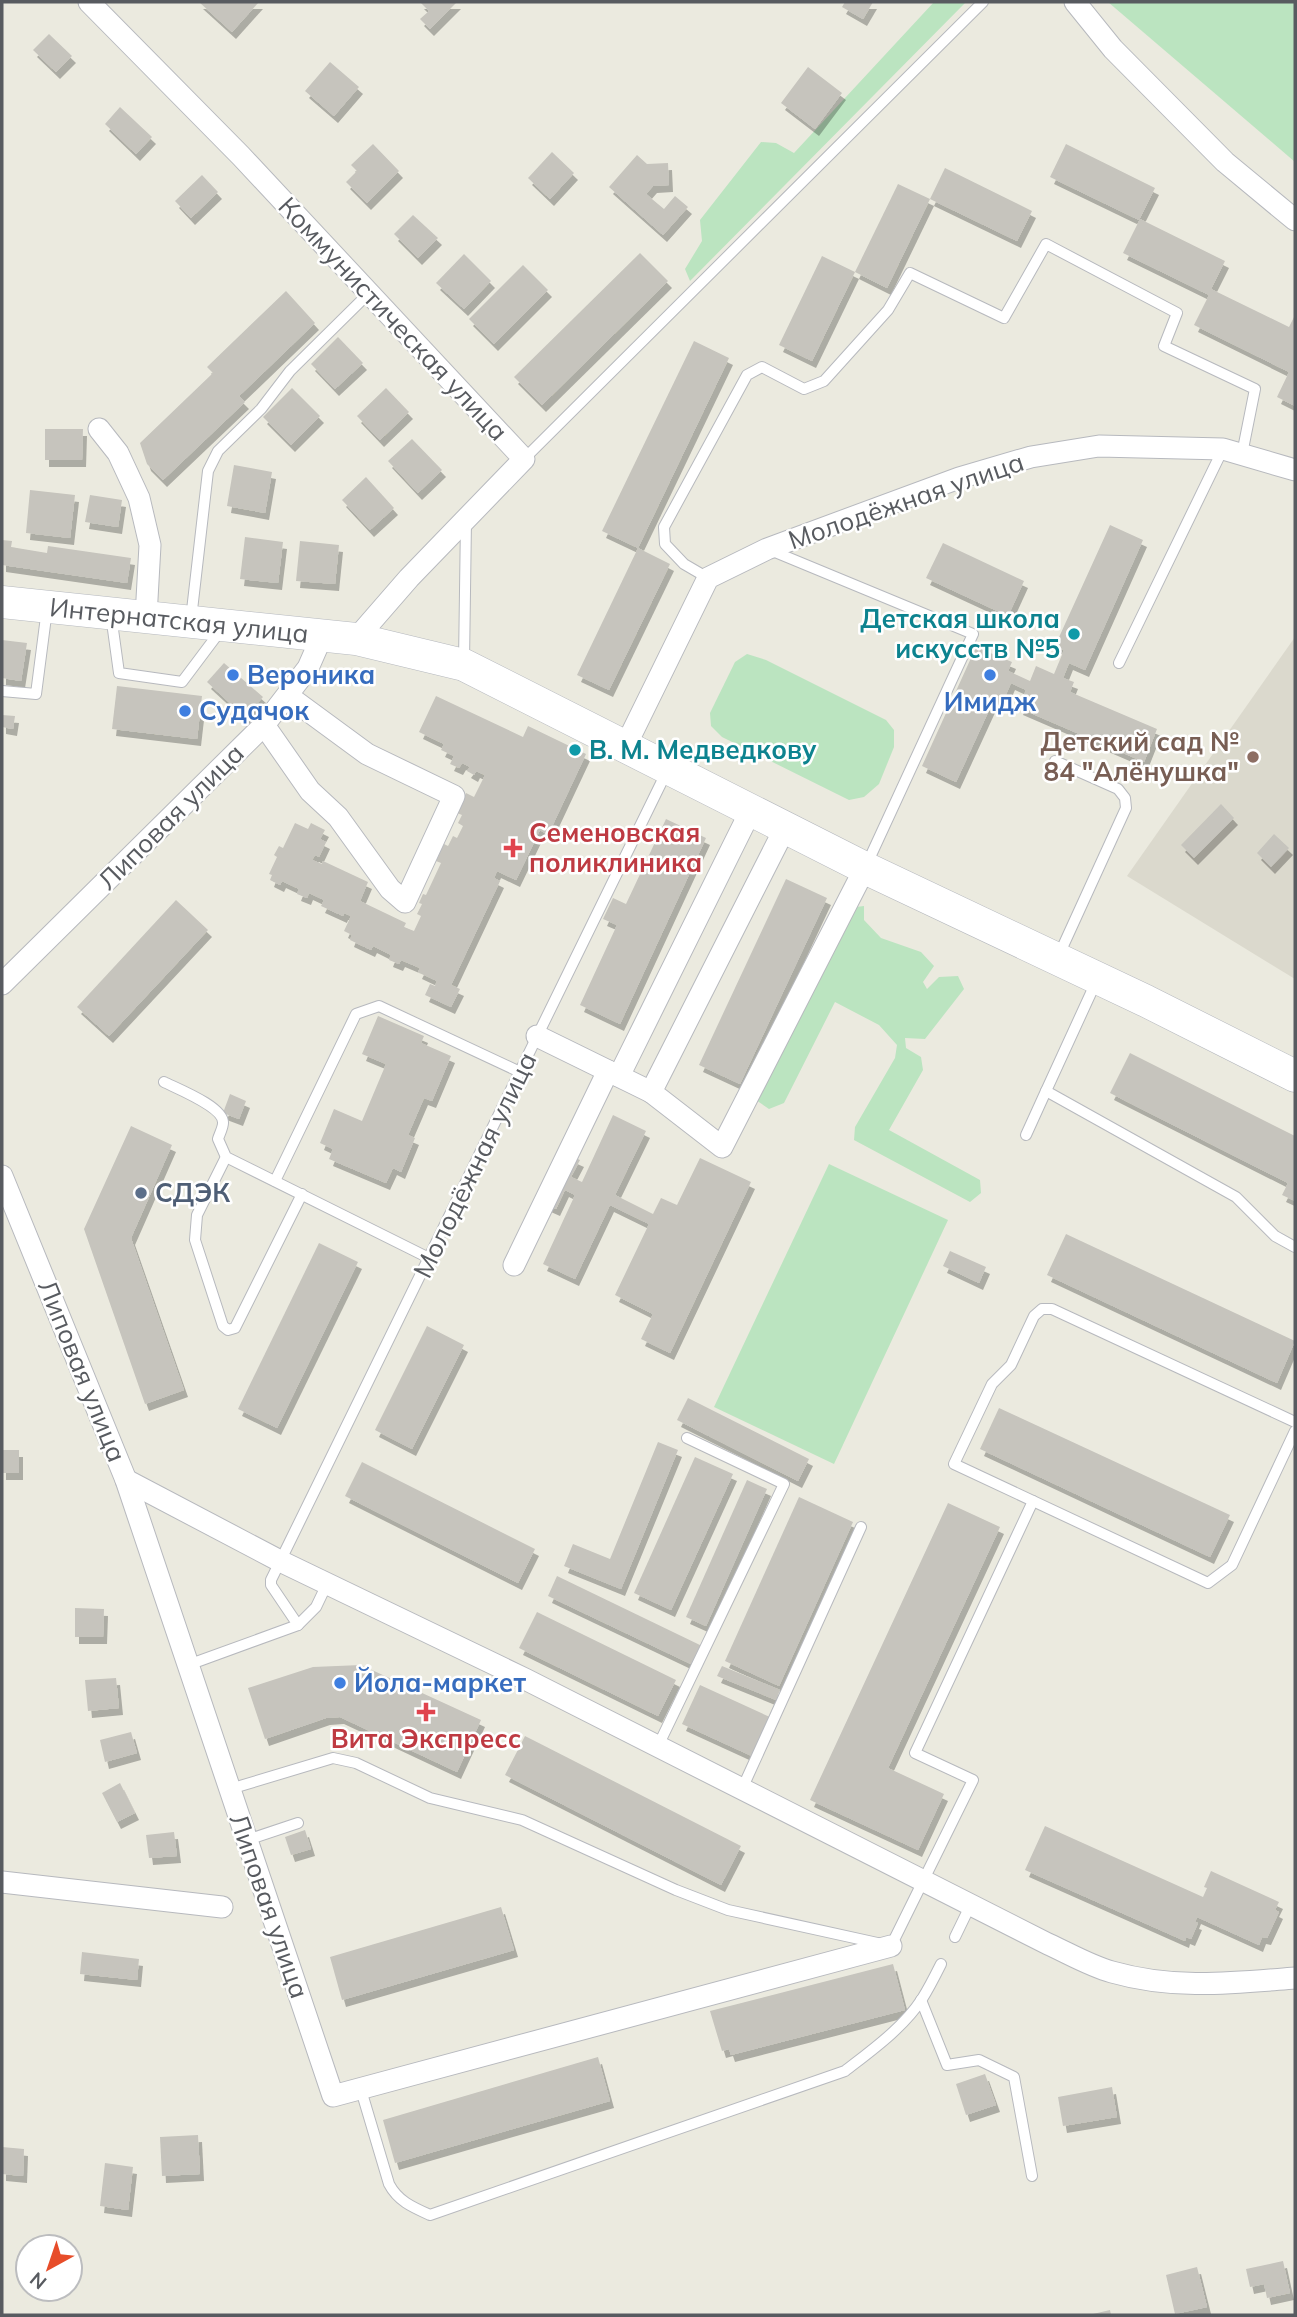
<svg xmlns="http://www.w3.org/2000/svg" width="1297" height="2317" viewBox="0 0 1297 2317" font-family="Mulish,sans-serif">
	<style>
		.education { fill: #dbd9cd }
		.green { fill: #bbe4c0 }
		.building { fill: #c6c4bd; filter: url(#shadow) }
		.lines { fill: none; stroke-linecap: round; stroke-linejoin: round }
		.lane-casing { stroke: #b7b9be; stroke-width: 12 }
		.street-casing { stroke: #b7b9be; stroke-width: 23 }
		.secondary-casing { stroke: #b5b8be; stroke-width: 33 }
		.lane { stroke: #fff; stroke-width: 10 }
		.street { stroke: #fff; stroke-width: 21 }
		.secondary { stroke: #fff; stroke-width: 32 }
		.culture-dot { fill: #0f9aa8; stroke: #fff; stroke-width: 2.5 }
		.shop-dot { fill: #3f7fe0; stroke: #fff; stroke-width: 2.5 }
		.education-dot { fill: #8d6e63; stroke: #fff; stroke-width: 2.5 }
		.health-dot { fill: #e0444e; stroke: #fff; stroke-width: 2.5 }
		.service-dot { fill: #5c6f8a; stroke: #fff; stroke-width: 2.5 }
		.labels { text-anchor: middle; stroke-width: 5; stroke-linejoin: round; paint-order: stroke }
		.street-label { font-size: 26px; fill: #585b60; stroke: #fff }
		.culture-label { font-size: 26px; font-weight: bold; fill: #0d838f; stroke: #fff; text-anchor: end }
		.shop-label { font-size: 26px; font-weight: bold; fill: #366cbe; stroke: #fff; text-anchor: start }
		.education-label { font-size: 26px; font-weight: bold; fill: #785e54; stroke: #fff; text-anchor: end }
		.health-label { font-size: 26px; font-weight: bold; fill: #be3a42; stroke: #fff; text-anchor: start }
		.service-label { font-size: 26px; font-weight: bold; fill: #4e5e75; stroke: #fff; text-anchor: start }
	</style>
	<defs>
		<filter id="shadow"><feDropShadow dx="4" dy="7" stdDeviation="0" flood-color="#0004"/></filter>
	</defs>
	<rect width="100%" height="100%" fill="#ebeadf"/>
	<!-- education -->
	<polygon class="education" points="1295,637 1295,979 1127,876"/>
	<!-- green -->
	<g class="green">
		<polygon points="934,2 966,2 690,281 685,269 702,241 700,220 761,142 776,143 794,153"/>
		<polygon points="1108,2 1295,2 1295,162"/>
		<polygon points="747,654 766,660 886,720 894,730 894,747 879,784 864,797 849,800 722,737 711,726 710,713 735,662"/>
		<polygon points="864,906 864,920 881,938 921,952 934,966 923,982 927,989 939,977 958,976 964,989 925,1039 905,1038 906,1048 921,1057 923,1070 889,1130 980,1180 981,1193 970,1202 854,1140 855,1127 895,1058 897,1045 879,1025 835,1002 784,1103 769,1109 756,1100 856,907"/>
		<polygon points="829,1164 948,1220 834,1464 714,1407"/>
	</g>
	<!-- building -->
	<g class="building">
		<polygon points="199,2 259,2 232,32"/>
		<polygon points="420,2 457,2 430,29 420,19 429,11"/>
		<polygon points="845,2 873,2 863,19 842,7"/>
		<polygon points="49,34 72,56 56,72 33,50"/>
		<polygon points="330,62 359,87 334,116 305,91"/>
		<polygon points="808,67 842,93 815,129 781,103"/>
		<polygon points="120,107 152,137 136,154 105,124"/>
		<polygon points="373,144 399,171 367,203 346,182 357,171 351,165"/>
		<polygon points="1066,144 1155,188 1139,220 1050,177"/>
		<polygon points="552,152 574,173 550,199 528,178"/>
		<polygon points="637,155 647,164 668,163 669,185 653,186 646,194 664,209 675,196 688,207 663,235 609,187"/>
		<polygon points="945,168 1032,211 1017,241 930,199"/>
		<polygon points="202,175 218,192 191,218 175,201"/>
		<polygon points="898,184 930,199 887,288 855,272"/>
		<polygon points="413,215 438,238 418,258 394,234"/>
		<polygon points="1140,219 1225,261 1211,289 1289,327 1295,315 1295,406 1277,397 1289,372 1194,325 1209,295 1123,253"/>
		<polygon points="640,253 668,281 542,405 514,377"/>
		<polygon points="464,254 491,281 464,309 436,283"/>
		<polygon points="822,256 855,272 812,361 779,345"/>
		<polygon points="523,265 548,290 494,344 469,319"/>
		<polygon points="286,291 315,323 239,396 245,402 163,480 147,464 140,443 213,373 207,367"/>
		<polygon points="338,337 363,363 335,389 311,364"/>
		<polygon points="694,341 729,358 638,548 602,531"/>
		<polygon points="292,388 320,416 291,445 263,417"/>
		<polygon points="386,388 409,412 380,440 357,416"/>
		<polygon points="45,429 83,429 82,460 45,460"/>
		<polygon points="412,439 442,470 418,493 388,461"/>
		<polygon points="234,465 272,472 265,513 227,506"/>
		<polygon points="366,477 394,508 370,530 342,500"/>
		<polygon points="30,490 75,495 70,538 26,533"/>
		<polygon points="90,495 122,500 118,527 85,522"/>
		<polygon points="1110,525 1143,540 1085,670 1069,663 1063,678 1074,682 1070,692 1157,729 1144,762 1019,708 1026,690 1011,683 1004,699 996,695 956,782 922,766 976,647 1012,662 1008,671 1030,681 1036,666 1054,674 1064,650 1055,646"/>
		<polygon points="245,537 283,542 278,583 240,579"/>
		<polygon points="2,540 12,541 11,547 47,553 48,546 131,558 127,583 2,565"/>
		<polygon points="300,541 339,545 335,584 296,581"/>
		<polygon points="943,543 1024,581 1008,616 926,578"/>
		<polygon points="638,548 670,564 609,690 577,675"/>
		<polygon points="2,640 27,643 21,681 2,678"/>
		<polygon points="224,663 263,697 245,717 207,682"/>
		<polygon points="117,686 202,696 197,739 112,729"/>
		<polygon points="436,696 523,737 528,726 586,754 548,835 540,830 516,880 497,871 494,878 500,881 451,985 460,989 451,1007 425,995 430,984 435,986 437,981 418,972 420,968 401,960 399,964 389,960 391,955 373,946 371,950 350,940 352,935 344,931 351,916 344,913 343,916 321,906 324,900 309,893 307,898 297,894 299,889 282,881 280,885 270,880 272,875 269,874 277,857 274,855 279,846 283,848 295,823 308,829 311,823 325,830 320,839 326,842 319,857 315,855 312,860 322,864 323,861 368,882 360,901 406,923 404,927 414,931 421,916 417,914 422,904 419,903 423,894 426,895 441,863 436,861 444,844 448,846 453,836 457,838 463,826 458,823 462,815 457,813 466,793 474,797 485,775 476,771 474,775 467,771 470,767 462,763 459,768 450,764 454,756 441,750 444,744 419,732"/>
		<polygon points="2,715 15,716 13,729 2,727"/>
		<polygon points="1221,804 1234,818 1194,858 1181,845"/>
		<polygon points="666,819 706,838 620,1024 580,1005 617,925 603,919 613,898 626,904"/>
		<polygon points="1274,834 1289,848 1271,867 1257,853"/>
		<polygon points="786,879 827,898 740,1084 699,1065"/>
		<polygon points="176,900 208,930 109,1036 77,1007"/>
		<polygon points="378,1016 424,1036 421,1043 451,1056 432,1101 424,1098 408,1135 415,1138 401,1172 393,1168 386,1183 329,1159 333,1149 320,1143 334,1109 362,1121 386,1064 362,1054"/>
		<polygon points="1130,1053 1295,1136 1295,1201 1282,1195 1288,1183 1110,1093"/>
		<polygon points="230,1094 246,1101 239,1119 223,1113"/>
		<polygon points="613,1115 646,1131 615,1195 653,1214 661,1198 677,1205 700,1158 751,1182 670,1353 641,1339 653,1314 615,1295 649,1224 610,1205 575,1279 543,1264 575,1195 565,1190 556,1209 547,1205 571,1156 580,1160 571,1177 582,1182"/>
		<polygon points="131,1126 172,1145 131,1238 184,1390 145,1404 84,1229"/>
		<polygon points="1066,1234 1295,1341 1277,1383 1047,1275"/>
		<polygon points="319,1243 358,1262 277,1428 238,1409"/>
		<polygon points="950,1251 986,1267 979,1283 943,1266"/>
		<polygon points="427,1326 464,1345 412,1449 375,1430"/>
		<polygon points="688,1398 809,1459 798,1481 677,1420"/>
		<polygon points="999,1408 1230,1515 1210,1557 980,1449"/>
		<polygon points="658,1442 678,1450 621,1589 564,1566 573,1544 610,1559"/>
		<rect x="2" y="1450" width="17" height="23"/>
		<polygon points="695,1457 733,1474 671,1610 634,1593"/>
		<polygon points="362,1462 535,1549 518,1583 345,1496"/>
		<polygon points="747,1480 767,1489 706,1626 686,1617"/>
		<polygon points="799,1497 853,1522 779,1686 725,1661"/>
		<polygon points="948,1503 1000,1527 888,1768 944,1794 918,1850 810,1800"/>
		<polygon points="557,1576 702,1646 693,1665 548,1596"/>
		<polygon points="75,1608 104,1609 103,1637 75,1637"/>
		<polygon points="537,1612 676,1680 658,1716 519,1648"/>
		<polygon points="361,1665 481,1720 457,1772 340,1717 326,1718 265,1739 248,1688 313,1667"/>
		<polygon points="722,1666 780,1690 776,1700 717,1676"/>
		<polygon points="116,1678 119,1708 88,1711 85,1680"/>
		<polygon points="700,1685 772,1718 754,1757 682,1724"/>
		<polygon points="131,1732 137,1753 105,1762 100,1740"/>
		<polygon points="525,1736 741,1846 721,1885 505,1775"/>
		<polygon points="120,1783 135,1813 117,1822 102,1793"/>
		<polygon points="1045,1826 1203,1897 1207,1888 1204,1887 1211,1871 1279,1902 1275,1910 1279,1912 1267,1938 1262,1937 1259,1945 1197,1917 1195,1922 1198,1923 1191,1939 1186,1937 1185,1941 1025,1870"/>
		<polygon points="305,1830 311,1849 291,1855 285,1837"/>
		<polygon points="174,1832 177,1856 149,1858 146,1835"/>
		<polygon points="501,1907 514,1950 342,2000 330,1957"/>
		<polygon points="82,1952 139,1959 137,1980 80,1974"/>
		<polygon points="893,1964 905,2010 731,2055 729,2049 722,2051 710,2011"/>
		<polygon points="598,2057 610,2101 395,2163 383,2120"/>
		<polygon points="985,2074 996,2105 966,2115 956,2084"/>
		<polygon points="1112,2087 1117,2117 1063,2126 1058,2097"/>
		<polygon points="198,2135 200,2174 162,2176 160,2137"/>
		<polygon points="2,2147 24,2149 23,2176 2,2174"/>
		<polygon points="105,2163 133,2167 128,2210 100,2206"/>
		<polygon points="1283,2261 1290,2293 1267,2298 1264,2284 1250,2287 1246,2269"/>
		<polygon points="1197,2267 1207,2307 1175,2314 1166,2275"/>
		<polygon points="1110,2310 1111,2315 1093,2315 1093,2314"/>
	</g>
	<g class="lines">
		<!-- lane casing -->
		<g class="lane-casing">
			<g id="lane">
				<polyline points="524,459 983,2"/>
				<polyline points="770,550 973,634 866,866"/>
				<polyline points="708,578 684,564 665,544 664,527 747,375 762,367 804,389 824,381 888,310 910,273 1004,318 1046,244 1177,313 1164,346 1255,389 1242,454"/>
				<polyline points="111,615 119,673 182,682 221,630"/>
				<polyline points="191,619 208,471 218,451 261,409 290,371 368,294"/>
				<polyline points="464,662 466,520"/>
				<polyline points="1119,663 1223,449"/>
				<polyline points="2,691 36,694 47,609"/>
				<polyline points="1055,761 1118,789 1125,798 1126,808 1058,957"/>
				<polyline points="1096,982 1046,1091 1236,1197 1275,1236 1295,1247"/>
				<path d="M164,1082C178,1089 224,1107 223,1123C223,1128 219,1135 218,1139L226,1157L429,1258"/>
				<polyline points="1026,1135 1046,1091"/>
				<polyline points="226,1157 197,1215 195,1240 223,1326 228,1330 235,1328 302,1194"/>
				<polyline points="275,1181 356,1014 379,1006 520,1072"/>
				<polyline points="1295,1422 1052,1309 1042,1309 1034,1316 1011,1365 992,1384 954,1464 1208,1583 1232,1565 1295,1431"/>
				<polyline points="298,1625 271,1585 271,1580 667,771"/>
				<polyline points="188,1665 298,1625 316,1607 327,1584"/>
				<polyline points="658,1746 784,1484 687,1438"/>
				<polyline points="230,1789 333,1758 356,1763 430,1798 522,1820 676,1890 728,1910 891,1946 973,1780 915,1753 1033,1501"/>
				<polyline points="742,1789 861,1527"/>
				<polyline points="247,1840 298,1823"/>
				<polyline points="955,1937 971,1904"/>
				<polyline points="921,2000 947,2065 979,2060 1014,2077 1032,2176"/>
				<path d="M361,2090L389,2184C398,2201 412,2207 430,2215L845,2071C872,2050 903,2028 922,1999C929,1988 935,1976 941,1964"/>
			</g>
		</g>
		<!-- street casing -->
		<g class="street-casing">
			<g id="street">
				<polyline points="89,2 241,156 524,459 409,578 356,639"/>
				<polyline points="1075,2 1113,49 1225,162 1295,220"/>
				<polyline points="99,429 118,453 139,498 150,545 146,617"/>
				<polyline points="264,725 310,791 338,817 390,889 405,902 454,796 367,754 288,696"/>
				<polyline points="625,747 708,578 767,549 959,478 1031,457 1099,446 1223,449 1295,470"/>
				<polyline points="785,828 651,1092 722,1147 865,868"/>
				<polyline points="2,984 264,725 308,668 322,636"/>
				<polyline points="537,1036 651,1092"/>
				<polyline points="619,1076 751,810"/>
				<polyline points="2,1176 126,1480 333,2096 891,1946"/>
				<polyline points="514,1265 608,1071"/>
				<path d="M126,1480L280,1561L525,1679L1048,1944C1068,1953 1090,1966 1112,1972C1175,1990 1232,1983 1295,1978"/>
				<polyline points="2,1882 222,1907"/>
			</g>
		</g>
		<!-- secondary casing -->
		<g class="secondary-casing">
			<g id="secondary">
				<path id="s1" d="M2,602L356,639L464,665L865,868L1146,1001L1295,1076"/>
			</g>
		</g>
		<!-- lane -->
		<use href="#lane" class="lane"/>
		<!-- street -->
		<use href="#street" class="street"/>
		<!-- secondary -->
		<use href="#secondary" class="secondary"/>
	</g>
	<!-- markers -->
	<g class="culture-dot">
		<circle cx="1074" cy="634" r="7"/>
		<circle cx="575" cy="750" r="7"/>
	</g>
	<g class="shop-dot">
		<circle cx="233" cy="675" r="7"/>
		<circle cx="990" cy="675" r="7"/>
		<circle cx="185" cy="711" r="7"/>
		<circle cx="340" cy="1683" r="7"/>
	</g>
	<circle class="education-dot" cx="1253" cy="757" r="7"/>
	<g class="health-dot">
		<path d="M509.5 837.5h7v7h7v7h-7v7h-7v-7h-7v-7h7z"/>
		<path d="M422.5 1701.5h7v7h7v7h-7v7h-7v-7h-7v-7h7z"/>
	</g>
	<circle class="service-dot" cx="141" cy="1193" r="7"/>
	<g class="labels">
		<!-- street labels -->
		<g class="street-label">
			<text transform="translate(393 319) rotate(47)" y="9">Коммунистическая улица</text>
			<text transform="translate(906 501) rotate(-19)" y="9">Молодёжная улица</text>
			<text dy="9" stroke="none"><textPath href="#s1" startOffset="178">Интернатская улица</textPath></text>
			<text transform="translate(171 817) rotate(-45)" y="9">Липовая улица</text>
			<text transform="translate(475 1165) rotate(-64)" y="9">Молодёжная улица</text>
			<text transform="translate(82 1371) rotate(68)" y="9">Липовая улица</text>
			<text transform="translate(269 1906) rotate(71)" y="9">Липовая улица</text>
		</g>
		<!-- culture labels -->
		<g class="culture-label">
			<text x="1060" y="628">Детская школа<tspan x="1060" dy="30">искусств №5</tspan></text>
			<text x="589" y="759" text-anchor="start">В. М. Медведкову</text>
		</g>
		<!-- shop labels -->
		<g class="shop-label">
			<text x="247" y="684">Вероника</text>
			<text x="990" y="711" text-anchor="middle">Имидж</text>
			<text x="199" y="720">Судачок</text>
			<text x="354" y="1692">Йола-маркет</text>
		</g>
		<!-- education labels -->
		<g class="education-label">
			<text x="1239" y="751">Детский сад №<tspan x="1239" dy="30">84 "Алёнушка"</tspan></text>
		</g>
		<!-- health labels -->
		<g class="health-label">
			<text x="529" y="842">Семеновская<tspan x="529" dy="30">поликлиника</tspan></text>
			<text x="426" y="1748" text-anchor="middle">Вита Экспресс</text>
		</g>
		<!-- service labels -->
		<g class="service-label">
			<text x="155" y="1202">СДЭК</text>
		</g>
	</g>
	<!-- border -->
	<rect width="1297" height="2317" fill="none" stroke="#585b60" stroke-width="7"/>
	<!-- north arrow -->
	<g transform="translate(49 2268) rotate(220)"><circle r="33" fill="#ffffff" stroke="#bcbdbf" stroke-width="2"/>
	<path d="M0-5L12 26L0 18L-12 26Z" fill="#e74d2a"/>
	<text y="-10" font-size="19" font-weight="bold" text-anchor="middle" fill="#585b60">N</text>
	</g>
</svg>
